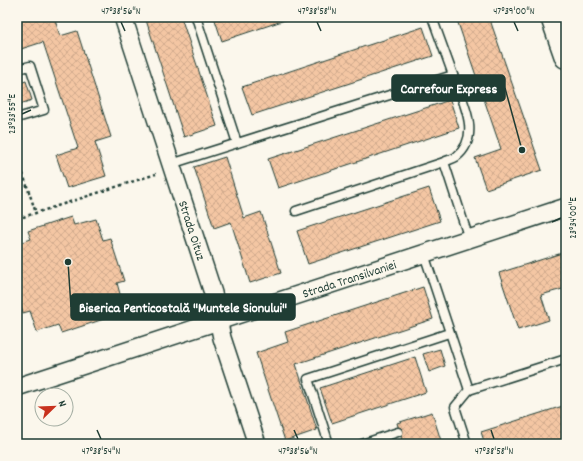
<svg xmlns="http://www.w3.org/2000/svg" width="583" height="461" viewBox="0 0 583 461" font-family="Dekko,sans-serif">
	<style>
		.building { fill: url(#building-cross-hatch); stroke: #1f3d34 }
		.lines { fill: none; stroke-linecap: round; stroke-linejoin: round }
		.lane-casing { stroke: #1f3d34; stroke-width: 11 }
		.street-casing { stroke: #1f3d34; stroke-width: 20 }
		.secondary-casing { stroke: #1f3d34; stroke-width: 25 }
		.path { stroke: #1f3d34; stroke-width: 2.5; stroke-dasharray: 3 3; stroke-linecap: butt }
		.lane { stroke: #fbf7ec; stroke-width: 8 }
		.street { stroke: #fbf7ec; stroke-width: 17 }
		.secondary { stroke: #fbf7ec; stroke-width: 22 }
		.ticks { fill: none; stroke: #1f3d34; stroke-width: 1.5 }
		.labels { text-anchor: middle; stroke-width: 3; stroke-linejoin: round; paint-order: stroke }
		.street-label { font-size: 13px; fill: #1f3d34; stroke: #fbf7ec }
		.leader { fill: none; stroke: #1f3d34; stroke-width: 1.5 }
		.callout-dot { fill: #1f3d34; stroke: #fbf7ec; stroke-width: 1.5 }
		.callout { fill: #1f3d34; stroke: #1f3d34; stroke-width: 1.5 }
		.callout-label { font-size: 14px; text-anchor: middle; font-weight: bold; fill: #fff }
		.neatline { fill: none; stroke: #1f3d34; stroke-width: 1.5 }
		.ticks-label { font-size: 10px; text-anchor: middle; fill: #1f3d34 }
	</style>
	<defs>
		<pattern id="building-cross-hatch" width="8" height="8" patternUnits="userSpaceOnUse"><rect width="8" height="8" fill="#f4c6a3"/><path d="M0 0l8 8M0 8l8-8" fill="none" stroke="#d1ab8d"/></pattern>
	</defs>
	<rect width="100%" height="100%" fill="#fbf7ec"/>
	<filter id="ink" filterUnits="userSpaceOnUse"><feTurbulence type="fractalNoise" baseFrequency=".025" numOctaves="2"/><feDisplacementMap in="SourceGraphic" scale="8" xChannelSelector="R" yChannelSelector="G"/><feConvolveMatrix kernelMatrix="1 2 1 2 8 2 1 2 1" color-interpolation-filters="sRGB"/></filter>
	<g filter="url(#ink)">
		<!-- building -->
		<g class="building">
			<polygon points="17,17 54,17 60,36 77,31 111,137 95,142 106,176 67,188 56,155 78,148 43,42 21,49 17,36"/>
			<polygon points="145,17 181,17 217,126 184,137"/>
			<polygon points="214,17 294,17 222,41"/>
			<polygon points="456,17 489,17 542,170 486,189 475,158 501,149"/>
			<polygon points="423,27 433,56 252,115 242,87"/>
			<polygon points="26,81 32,100 17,105 17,84"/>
			<polygon points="450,100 459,128 278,188 268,159"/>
			<polygon points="225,157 244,218 261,212 281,273 250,283 231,222 214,228 194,167"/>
			<polygon points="429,188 440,221 308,264 297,231"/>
			<polygon points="71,217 74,225 96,219 103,240 110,238 124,281 117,283 123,305 102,312 104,319 61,333 58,325 37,332 30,311 23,313 17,295 17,244 31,239 28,231"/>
			<polygon points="562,253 566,253 566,288 541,295 549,320 518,330 499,273"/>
			<polygon points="423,287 433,319 296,364 317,430 285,441 256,353 288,342 285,332"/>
			<polygon points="440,349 445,366 429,372 423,354"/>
			<polygon points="415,357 426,392 332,423 320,388"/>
			<polygon points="566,405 566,440 554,444 485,444 481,432"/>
			<polygon points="432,412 442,444 403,444 397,423"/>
		</g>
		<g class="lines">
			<!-- lane casing -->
			<g class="lane-casing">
				<g id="lane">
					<polyline points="196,17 237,143"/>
					<polyline points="432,17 453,75"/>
					<polyline points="17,65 18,69 30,66 44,110 17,118"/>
					<path d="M171,164L453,75C462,100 483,136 456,157C453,159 448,160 444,162L469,239"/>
					<polyline points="296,211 444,162"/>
					<polyline points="424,254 469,390 566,359"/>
					<polyline points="329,444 308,379 449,333"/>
					<polyline points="362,444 398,432"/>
					<polyline points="467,444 455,407 469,390"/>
				</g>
			</g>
			<!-- street casing -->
			<g class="street-casing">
				<g id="street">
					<polyline points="123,17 213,293 222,338 257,444"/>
					<polyline points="17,387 566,207"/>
				</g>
			</g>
			<!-- secondary casing -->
			<g class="secondary-casing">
				<polyline id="secondary" points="552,17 566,57"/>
			</g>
			<!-- path -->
			<g class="path">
				<polyline points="17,156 36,213"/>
				<polyline points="17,219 156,174"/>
			</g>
			<!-- lane -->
			<use href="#lane" class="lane"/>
			<!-- street -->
			<use href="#street" class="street"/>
			<!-- secondary -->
			<use href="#secondary" class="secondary"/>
		</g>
	</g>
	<!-- ticks -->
	<path class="ticks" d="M121,22L125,31M317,22L321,31M514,22L518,31M22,114L31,110M552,222L561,218M97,430L101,439M294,430L298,439M491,430L494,439"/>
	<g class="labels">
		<!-- street labels -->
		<g class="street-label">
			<text transform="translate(193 230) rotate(72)" y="5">Strada Oituz</text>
			<text transform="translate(349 278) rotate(-18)" y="5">Strada Transilvaniei</text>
		</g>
	</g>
	<!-- callouts -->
	<path class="leader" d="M522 150L505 88M68 262L71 307"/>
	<g class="callout-dot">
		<circle cx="522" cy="150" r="4"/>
		<circle cx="68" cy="262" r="4"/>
	</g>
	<g class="callout">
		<rect x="392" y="75" width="113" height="26" rx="4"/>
		<rect x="71" y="294" width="224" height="26" rx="4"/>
	</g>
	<g class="callout-label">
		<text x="449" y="93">Carrefour Express</text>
		<text x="183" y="312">Biserica Penticostală "Muntele Sionului"</text>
	</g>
	<!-- margin -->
	<rect width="583" height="461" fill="none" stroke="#fbf7ec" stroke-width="44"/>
	<!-- north arrow -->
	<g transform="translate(54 407) rotate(67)"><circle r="19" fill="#fbf7ec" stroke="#a3ada2"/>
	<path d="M0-3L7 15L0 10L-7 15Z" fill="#c8321e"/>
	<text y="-6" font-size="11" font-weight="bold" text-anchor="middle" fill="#1f3d34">N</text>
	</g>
	<rect x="22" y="22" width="539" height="417" class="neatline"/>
	<g class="ticks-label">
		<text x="121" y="14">47°38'56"N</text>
		<text x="317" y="14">47°38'58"N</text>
		<text x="514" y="14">47°39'00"N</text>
		<text transform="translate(11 114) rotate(-90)" y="4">23°33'55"E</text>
		<text transform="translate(572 218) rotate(-90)" y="4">23°34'00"E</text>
		<text x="101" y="454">47°38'54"N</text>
		<text x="298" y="454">47°38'56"N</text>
		<text x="494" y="454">47°38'58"N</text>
	</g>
</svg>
